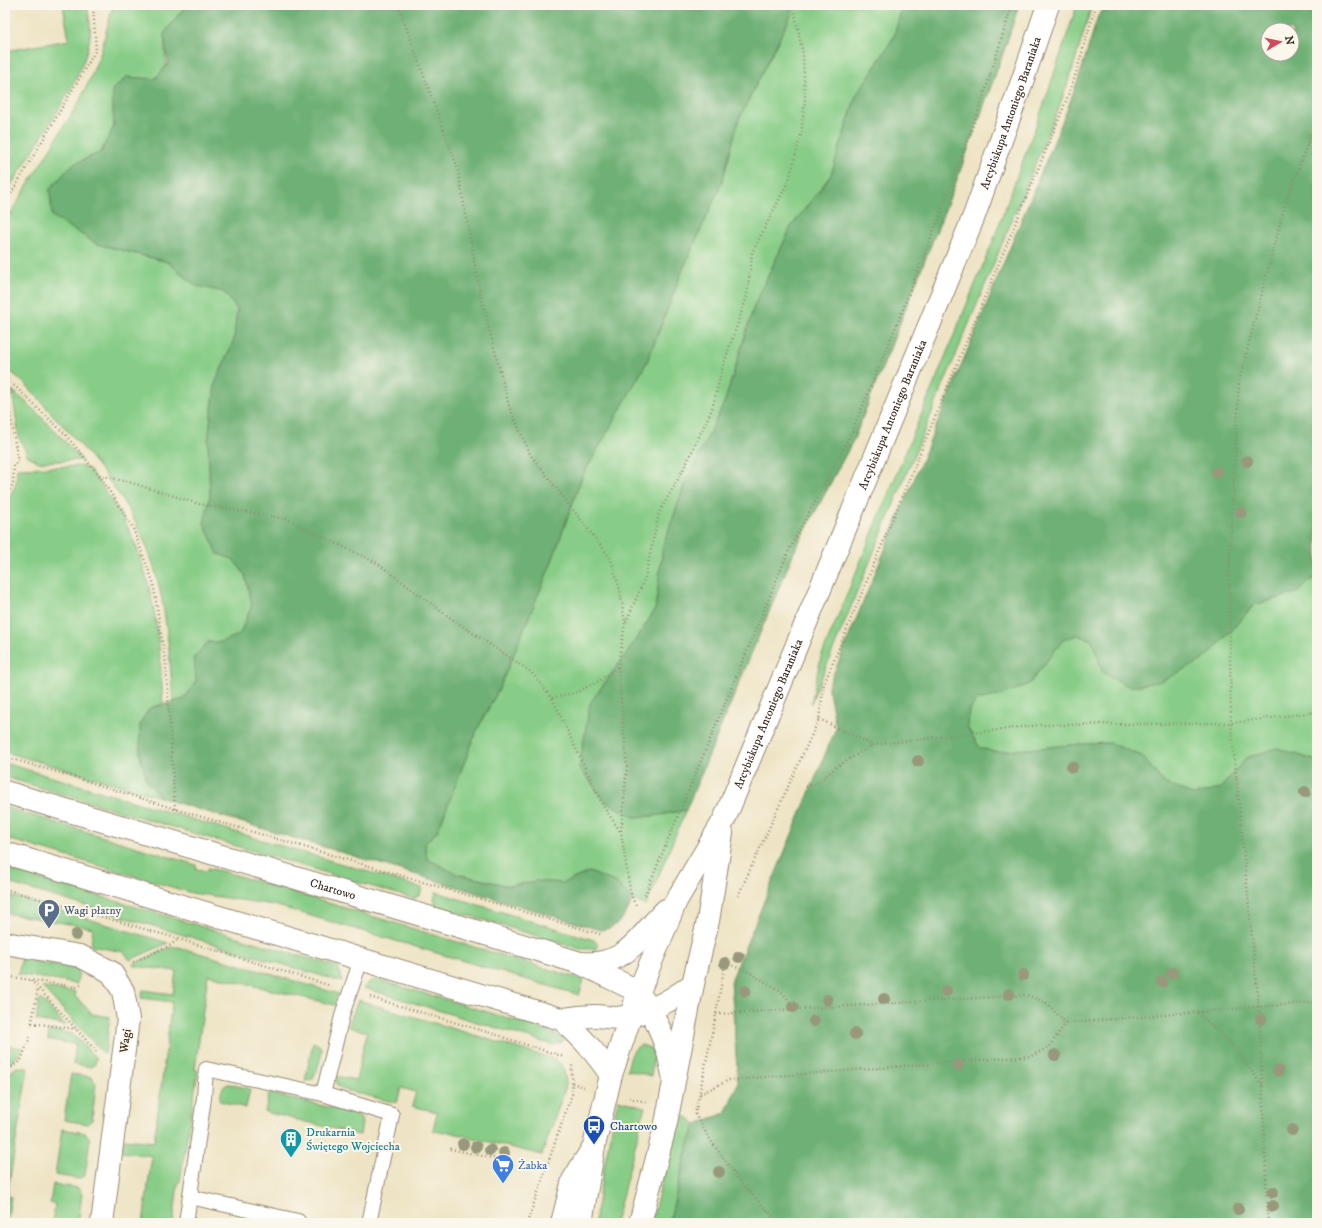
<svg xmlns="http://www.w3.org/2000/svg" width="1322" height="1228" viewBox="0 0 1322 1228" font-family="'IM FELL DW Pica',serif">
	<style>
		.green { fill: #88cd87; stroke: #627c52 }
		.forest { fill: #6eb074; stroke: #546d49; fill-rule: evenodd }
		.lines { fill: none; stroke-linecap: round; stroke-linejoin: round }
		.service-casing { stroke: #948772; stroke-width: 16 }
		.minor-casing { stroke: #948772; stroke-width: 24 }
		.tertiary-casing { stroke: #948772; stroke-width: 24 }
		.path { stroke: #948772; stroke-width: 2.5; stroke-dasharray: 1 3; stroke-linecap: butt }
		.service { stroke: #fff; stroke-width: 14 }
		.minor { stroke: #fff; stroke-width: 22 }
		.tertiary { stroke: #fff; stroke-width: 22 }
		.tree { fill: #98997b }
		.labels { text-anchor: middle; stroke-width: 4; stroke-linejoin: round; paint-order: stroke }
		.street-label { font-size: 12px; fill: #3b2a1e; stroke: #fbf7ec }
		.service-label { font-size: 12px; fill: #4e5e75; stroke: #fbf7ec; text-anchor: start }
		.transit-label { font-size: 12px; fill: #164399; stroke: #fbf7ec; text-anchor: start }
		.culture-label { font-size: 12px; fill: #0d838f; stroke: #fbf7ec; text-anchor: start }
		.shop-label { font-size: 12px; fill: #366cbe; stroke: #fbf7ec; text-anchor: start }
	</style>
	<rect width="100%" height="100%" fill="#fbf7ec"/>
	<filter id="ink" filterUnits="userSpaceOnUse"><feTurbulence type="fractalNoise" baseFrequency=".025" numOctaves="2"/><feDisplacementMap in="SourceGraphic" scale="8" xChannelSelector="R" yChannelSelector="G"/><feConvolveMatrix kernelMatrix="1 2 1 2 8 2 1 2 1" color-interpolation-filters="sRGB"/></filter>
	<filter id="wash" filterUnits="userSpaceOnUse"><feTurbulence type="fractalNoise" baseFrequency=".012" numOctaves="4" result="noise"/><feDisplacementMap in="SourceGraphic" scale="16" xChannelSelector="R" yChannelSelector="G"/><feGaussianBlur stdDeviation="0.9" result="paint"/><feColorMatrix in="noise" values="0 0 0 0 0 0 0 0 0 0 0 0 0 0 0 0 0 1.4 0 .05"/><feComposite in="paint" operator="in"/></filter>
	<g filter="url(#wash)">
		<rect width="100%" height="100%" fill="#eee4c5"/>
		<!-- green -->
		<g class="green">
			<path d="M63,5H87C89,15 91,25 90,36C86,69 63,102 46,130C32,152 19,173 5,195V51L69,40Z"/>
			<path d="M113,5H186L164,34L166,66L155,79L127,77L112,90L114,126L101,152L72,165L50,189L52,216L97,244L168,262L189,280L224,292L237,309L234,339L215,384L208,441L210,496L204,523L218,554L233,559L245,575L252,605L240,634L222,642H208L196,681L184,699L173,703C170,662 168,622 158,582C141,513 100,465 52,414C45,406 38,397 30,389C23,381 13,374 5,367V222L79,102L91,77L101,51Z"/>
			<polygon points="796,5 902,5 894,37 856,96 831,175 791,227 754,306 725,401 685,484 663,546 655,610 633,644 634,817 654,816 686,810 646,906 633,900 617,883 589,872 563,883 537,881 509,886 457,874 427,859 425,844 438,830 477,730 499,689 551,564 582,477 647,362 681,274 722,182 739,119"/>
			<polygon points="1077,5 1092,5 1072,71 1059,107 811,703 821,657 993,241 1045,101"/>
			<path d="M12,390C37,411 60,436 82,460L39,462L28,456L19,438Z"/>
			<path d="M82,466L89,469C103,487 117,506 128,528C155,583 160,644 163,704L150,708L140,723V756L147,780L160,797L5,752V505L16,484L17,468Z"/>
			<polygon points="1317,575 1317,761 1277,748 1246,758 1220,789 1194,795 1164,783 1141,756 1110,743 1082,744 995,752 980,748 967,727 969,710 977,700 1002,695 1029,684 1063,640 1077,635 1092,640 1103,673 1205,659 1254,605 1297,593"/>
			<polygon points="5,763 422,888 420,895 414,899 5,777"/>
			<polygon points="5,807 196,865 196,869 208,871 208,868 225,872 584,980 579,995 274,905 192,893 5,838"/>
			<polygon points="5,868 338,967 341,976 342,982 5,882"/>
			<path d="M436,892L594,940C598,943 598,945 596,949H580L437,906L434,900Z"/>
			<polygon points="5,894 168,943 130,960 124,952 91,946 93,928 5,913"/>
			<polygon points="171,947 178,947 339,994 335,1005 208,975 195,1069 198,1071 180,1181 178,1184 173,1223 143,1223 152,1156 122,1152 124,1139 154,1142 172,1002 141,998 143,990 173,994 176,971 134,966 133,964"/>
			<polygon points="21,959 79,969 77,984 18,974"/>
			<polygon points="376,979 545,1029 565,1039 562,1042 553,1045 364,988 367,984"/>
			<polygon points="42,987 75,992 75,996 92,1014 110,1017 105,1055"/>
			<polygon points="39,1000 42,1000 65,1025 36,1020"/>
			<path d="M358,1000L557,1060C564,1066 566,1077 566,1086L542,1155L445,1131L443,1133L433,1130L437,1112L412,1106L416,1092L401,1088L397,1103L341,1089C336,1085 335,1082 336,1076L356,1080L367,1032L348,1027Z"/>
			<polygon points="49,1030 73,1034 96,1058 95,1064 91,1067 73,1064 76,1044 48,1040"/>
			<path d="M313,1042C317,1044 320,1045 321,1048C323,1054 316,1075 312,1080L305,1081Z"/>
			<polygon points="5,1045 23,1048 15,1059 5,1068"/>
			<path d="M642,1045L650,1048L654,1055L651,1076L627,1070C630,1060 631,1048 642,1045Z"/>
			<polygon points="17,1067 28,1068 7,1196 11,1197 7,1223 5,1223 5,1076"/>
			<polygon points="71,1074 92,1077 96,1084 92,1120 87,1124 64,1120"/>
			<path d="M229,1084L250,1089L246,1108L220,1101C221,1094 221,1085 229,1084Z"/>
			<path d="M269,1093L357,1114C365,1119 361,1127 360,1135L265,1112Z"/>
			<polygon points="618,1100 645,1107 622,1197 615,1223 594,1223 608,1146"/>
			<polygon points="678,1115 687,1117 696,1124 686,1152 669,1223 651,1223 663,1178"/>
			<polygon points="62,1129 86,1133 90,1139 85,1175 79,1179 55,1175"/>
			<polygon points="53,1184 78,1188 82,1194 78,1223 52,1223 55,1204 50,1203"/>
		</g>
		<!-- forest -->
		<g class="forest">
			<path d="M186,5H796L739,119L722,182L681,274L647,362L582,477L551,564L499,689L477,730L438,830L425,844L427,859L457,874L509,886L537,881L563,883L589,872L617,883L633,900C626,915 618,929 600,930L184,805L160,797L147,780L140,756V723L150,708L184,699L196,681L194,657L208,642H222L240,634L252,605L245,575L233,559L218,554L204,523L210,496L208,441L215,384L234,339L237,309L224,292L196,286L168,262L97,244L52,216L50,189L72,165L101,152L114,126L112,90L127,77L155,79L168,64L164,34Z"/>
			<polygon points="902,5 1019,5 1005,48 958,177 854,439 794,552 686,810 654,816 634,817 606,802 579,768 590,703 633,644 655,610 663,546 685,484 725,401 754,306 791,227 831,175 856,96 894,37"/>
			<path d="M1107,5H1317V575L1297,593L1254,605L1205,659L1162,681L1130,687L1103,673L1092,640L1077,635L1063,640L1029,684L1002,695L977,700L969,710L967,727L980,748L995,752L1082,744L1110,743L1142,756L1164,783L1194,795L1220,789L1246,758L1277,748L1317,761V1223H669L686,1152L696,1124L725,1113L738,1084L731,981L836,728L828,687L1067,110L1080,74L1098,16ZM1268,30H1292V54H1268Z"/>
		</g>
	</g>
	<g filter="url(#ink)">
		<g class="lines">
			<!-- service casing -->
			<g class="service-casing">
				<g id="service">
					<polyline points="323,1094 392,1115 369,1223"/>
					<polyline points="190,1197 298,1221 298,1223"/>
					<polyline points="186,1223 204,1098 206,1069 323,1094 343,1012 361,960"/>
				</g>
			</g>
			<!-- minor casing -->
			<g class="minor-casing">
				<g id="minor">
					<polyline points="5,943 80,956 111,972 123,991 128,1019 102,1223"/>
					<polyline points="562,1223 573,1180 594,1146"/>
				</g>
			</g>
			<!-- tertiary casing -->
			<g class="tertiary-casing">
				<g id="tertiary">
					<path id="s1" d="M5,792L492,936L580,963L623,984L633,989L642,998L650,1009L659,1028L668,1052L674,1079"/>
					<path d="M5,853L561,1019C572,1018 583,1016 595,1016C602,1016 609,1018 617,1018C644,1015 671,1001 693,984"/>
					<path d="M580,963C627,967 637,938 666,910"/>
					<path d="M561,1019C582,1037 595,1052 611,1075"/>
					<path id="s2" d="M581,1223L594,1146L611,1075L638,994L676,901L724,820L863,486L974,216L1024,76L1048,5"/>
					<polyline points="640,1223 656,1162 666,1123 693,984 708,921 722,833"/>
				</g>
			</g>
			<!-- path -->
			<g class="path">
				<polyline points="398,5 457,166 481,297 509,406 530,454 611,559 620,590 625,623 618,667 627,767 621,832 630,890 633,900 636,905"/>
				<polyline points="5,204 96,50 93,5"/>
				<polyline points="5,377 64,433 99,475 132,526 153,582 166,665 175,809"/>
				<polyline points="5,378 18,463 14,464 13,484 5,499"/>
				<polyline points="99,475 132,483 199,504 286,519 377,563 449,617 531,672 552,698 603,806 620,831"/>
				<polyline points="626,622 645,578 659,513 682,472 712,409 723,366 747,296 752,253 789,180 801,134 805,101 803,54 793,5"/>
				<polyline points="552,698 577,692 599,681 618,667"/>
				<polyline points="819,719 873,745 1040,725 1231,723 1317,712"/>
				<polyline points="5,757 74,777 175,809 603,935"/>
				<polyline points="806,787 816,784 836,767 873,745"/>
				<polyline points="5,889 179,939 331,986"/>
				<polyline points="645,895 789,550 851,434 901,314 943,207 983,98 1012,5"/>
				<polyline points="738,896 819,719 824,684 1063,109 1076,73 1096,5"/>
				<polyline points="133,962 169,946 179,939"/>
				<polyline points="725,963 745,970 781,991 795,1008"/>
				<polyline points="5,976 76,987 81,985"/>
				<polyline points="31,980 98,1053"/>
				<polyline points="370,997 500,1036 564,1057"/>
				<polyline points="1198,1013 1236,1049 1263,1087"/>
				<polyline points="716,1014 1027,995 1046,1003 1066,1023"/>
				<polyline points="32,1023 76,1029"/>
				<polyline points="31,1027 38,988"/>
				<polyline points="5,1072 21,1060 30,1037"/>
				<polyline points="572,1083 584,1087"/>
				<polyline points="700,1094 729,1080 1031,1056 1049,1047 1066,1023 1317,1002"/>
				<polyline points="629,1098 646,1102"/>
				<polyline points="695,1114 711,1141 742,1184 779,1223"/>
				<polyline points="695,1115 716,1014 724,969"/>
				<polyline points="450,1149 511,1162"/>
				<polyline points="527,1223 572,1094 572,1065"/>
				<polyline points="1268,1223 1259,1008 1231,723 1229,575 1239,381 1284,208 1317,118"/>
			</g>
			<!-- service -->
			<use href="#service" class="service"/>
			<!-- minor -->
			<use href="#minor" class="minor"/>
			<!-- tertiary -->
			<use href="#tertiary" class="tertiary"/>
		</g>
		<!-- trees -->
		<g class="tree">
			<circle cx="1247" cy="461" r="6"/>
			<circle cx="1217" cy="472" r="6"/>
			<circle cx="1241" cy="512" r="6"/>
			<circle cx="918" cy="761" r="6"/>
			<circle cx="1072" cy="767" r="6"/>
			<circle cx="1305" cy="792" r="6"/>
			<circle cx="76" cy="935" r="6"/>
			<circle cx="739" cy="957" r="6"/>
			<circle cx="725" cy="963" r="6"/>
			<circle cx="1172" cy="973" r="6"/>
			<circle cx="1023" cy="975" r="6"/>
			<circle cx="1162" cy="982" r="6"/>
			<circle cx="745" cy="991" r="6"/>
			<circle cx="946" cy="991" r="6"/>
			<circle cx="1009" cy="994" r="6"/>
			<circle cx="884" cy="999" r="6"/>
			<circle cx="827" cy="1000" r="6"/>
			<circle cx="793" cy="1007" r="6"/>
			<circle cx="1261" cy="1019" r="6"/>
			<circle cx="814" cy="1021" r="6"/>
			<circle cx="855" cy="1034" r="6"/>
			<circle cx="1055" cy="1055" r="6"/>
			<circle cx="958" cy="1065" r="6"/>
			<circle cx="1278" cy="1071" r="6"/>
			<circle cx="1292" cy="1130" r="6"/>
			<circle cx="463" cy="1144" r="6"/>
			<circle cx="476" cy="1147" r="6"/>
			<circle cx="490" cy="1150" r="6"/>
			<circle cx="504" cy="1153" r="6"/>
			<circle cx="719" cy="1172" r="6"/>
			<circle cx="1273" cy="1192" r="6"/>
			<circle cx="1273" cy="1206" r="6"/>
			<circle cx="1238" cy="1209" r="6"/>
		</g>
	</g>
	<!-- icons -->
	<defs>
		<g id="parking-pin" transform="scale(1.15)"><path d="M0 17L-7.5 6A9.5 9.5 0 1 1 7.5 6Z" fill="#5c6f8a" stroke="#fbf7ec"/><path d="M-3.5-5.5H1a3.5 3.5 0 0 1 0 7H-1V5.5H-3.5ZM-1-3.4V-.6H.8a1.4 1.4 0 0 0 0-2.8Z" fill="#fff"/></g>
		<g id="bus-pin" transform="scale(1.15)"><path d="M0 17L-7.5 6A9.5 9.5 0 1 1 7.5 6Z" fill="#1a4fb4" stroke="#fbf7ec"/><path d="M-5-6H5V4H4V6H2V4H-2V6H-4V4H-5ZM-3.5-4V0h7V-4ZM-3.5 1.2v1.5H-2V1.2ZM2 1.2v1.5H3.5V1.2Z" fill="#fff"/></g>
		<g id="building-pin" transform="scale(1.15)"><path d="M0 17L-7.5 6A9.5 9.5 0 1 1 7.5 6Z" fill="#0f9aa8" stroke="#fbf7ec"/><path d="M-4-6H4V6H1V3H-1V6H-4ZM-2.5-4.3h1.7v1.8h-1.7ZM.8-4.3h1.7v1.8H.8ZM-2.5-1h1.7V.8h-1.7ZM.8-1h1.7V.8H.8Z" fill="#fff"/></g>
		<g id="supermarket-pin" transform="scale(1.15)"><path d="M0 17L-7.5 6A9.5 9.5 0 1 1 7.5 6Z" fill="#3f7fe0" stroke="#fbf7ec"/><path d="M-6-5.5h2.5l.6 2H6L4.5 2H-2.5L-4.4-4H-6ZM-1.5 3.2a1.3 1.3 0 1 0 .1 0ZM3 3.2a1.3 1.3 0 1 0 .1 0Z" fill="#fff"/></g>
	</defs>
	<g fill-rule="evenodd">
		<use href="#parking-pin" x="49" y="910"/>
		<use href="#bus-pin" x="594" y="1126"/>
		<use href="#building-pin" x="291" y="1139"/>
		<use href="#supermarket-pin" x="503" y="1165"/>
	</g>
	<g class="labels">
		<!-- street labels -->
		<g class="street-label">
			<text dy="4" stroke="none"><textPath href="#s2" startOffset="1194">Arcybiskupa Antoniego Baraniaka</textPath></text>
			<text dy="4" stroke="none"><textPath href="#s2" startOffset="870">Arcybiskupa Antoniego Baraniaka</textPath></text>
			<text dy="4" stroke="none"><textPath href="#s2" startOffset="546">Arcybiskupa Antoniego Baraniaka</textPath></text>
			<text dy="4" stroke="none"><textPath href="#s1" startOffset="342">Chartowo</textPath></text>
			<text transform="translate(125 1041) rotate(-82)" y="4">Wagi</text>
		</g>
		<!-- service labels -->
		<g class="service-label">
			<text x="64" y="914">Wagi płatny</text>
		</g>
		<!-- transit labels -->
		<g class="transit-label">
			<text x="610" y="1130">Chartowo</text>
		</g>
		<!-- culture labels -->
		<g class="culture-label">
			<text x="306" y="1136">Drukarnia<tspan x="306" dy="14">Świętego Wojciecha</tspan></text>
		</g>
		<!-- shop labels -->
		<g class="shop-label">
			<text x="518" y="1169">Żabka</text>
		</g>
	</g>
	<!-- margin -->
	<rect width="1322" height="1228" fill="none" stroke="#fbf7ec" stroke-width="20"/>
	<!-- north arrow -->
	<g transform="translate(1280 42) rotate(81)"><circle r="19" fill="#fbf7ec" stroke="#aea59a"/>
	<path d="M0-3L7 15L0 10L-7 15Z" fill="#d1495b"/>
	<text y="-6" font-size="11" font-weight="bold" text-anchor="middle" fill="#3b2a1e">N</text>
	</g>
</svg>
